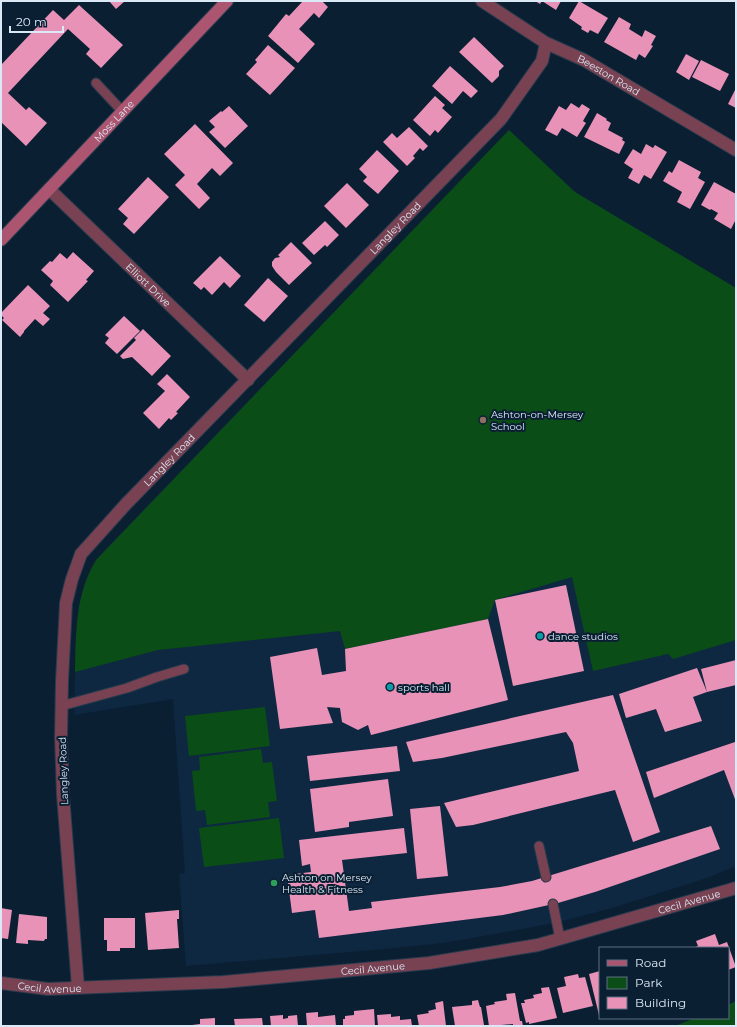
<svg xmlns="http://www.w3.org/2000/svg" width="737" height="1027" viewBox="0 0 737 1027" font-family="Montserrat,sans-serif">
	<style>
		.built { fill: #0e2841 }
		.green { fill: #0a4d17 }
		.building { fill: #e892b8 }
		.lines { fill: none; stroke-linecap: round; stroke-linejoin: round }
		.lane-casing { stroke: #283b4e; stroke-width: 11 }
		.street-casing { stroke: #283b4e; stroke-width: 14 }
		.secondary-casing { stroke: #283b4e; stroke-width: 14 }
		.lane { stroke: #794252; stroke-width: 9 }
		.street { stroke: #794252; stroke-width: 12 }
		.secondary { stroke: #ac5570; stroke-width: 12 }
		.education-dot { fill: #8d6e63; stroke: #0b1f33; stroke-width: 1.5 }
		.culture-dot { fill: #0f9aa8; stroke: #0b1f33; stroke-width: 1.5 }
		.leisure-dot { fill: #2e9e5b; stroke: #0b1f33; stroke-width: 1.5 }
		.labels { text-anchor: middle; stroke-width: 4; stroke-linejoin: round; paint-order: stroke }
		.street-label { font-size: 10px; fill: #dbe8f6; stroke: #0b1f33 }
		.poi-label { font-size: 10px; fill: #dbe8f6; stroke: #0b1f33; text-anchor: start }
	</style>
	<rect width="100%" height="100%" fill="#0b1f33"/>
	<!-- built -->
	<polygon class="built" points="509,130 575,192 736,288 736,866 710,877 612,908 559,922 512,931 443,943 384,949 186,966 179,874 185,873 173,699 74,715 76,638 79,605 86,579 96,560 103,552"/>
	<!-- green -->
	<g class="green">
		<path d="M509,130L575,192L736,288V640L673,659L668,654L593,671L572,577L495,600L488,619L345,649L340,631L158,650L75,672C76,633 75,595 96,560Z"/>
		<polygon points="265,707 270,746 189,756 185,716"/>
		<polygon points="261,749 263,763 272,762 277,801 268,802 270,817 207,825 205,810 196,811 192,771 200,770 199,757"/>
		<polygon points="279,818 284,858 204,867 199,828"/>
		<polygon points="736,1001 736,1026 675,1026 695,1018 728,1018 728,1005"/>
	</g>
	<!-- building -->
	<g class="building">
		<polygon points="109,1 125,1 116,9"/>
		<polygon points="302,1 322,1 328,7 319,18 314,13 299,29 315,44 298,63 268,36 286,14 289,16 302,2"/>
		<polygon points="535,1 561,1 556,10 542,1 540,4"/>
		<polygon points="579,1 608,18 598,34 590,30 588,33 581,29 582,27 569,18"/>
		<polygon points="79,5 123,45 101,68 86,54 90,49 68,29 8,93 26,110 29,107 47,123 26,146 1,122 1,65 53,10 64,20"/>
		<polygon points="619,17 631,24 629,29 642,37 645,30 656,36 651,45 653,46 645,58 639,54 636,60 604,42"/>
		<polygon points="474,37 504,66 499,71 499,76 492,83 459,52"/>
		<polygon points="268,45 295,68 270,95 246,74 257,62 255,60"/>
		<polygon points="686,54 699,61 689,80 676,72"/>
		<polygon points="701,60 729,74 720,91 692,77"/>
		<polygon points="450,66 478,91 471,98 463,91 452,104 432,86"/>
		<polygon points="736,88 736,108 728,104"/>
		<polygon points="435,96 445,105 442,108 452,117 438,133 435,130 430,136 413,120"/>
		<polygon points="571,103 579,108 582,104 590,109 583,121 586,123 577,137 562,128 557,136 545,130 559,106 566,110"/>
		<polygon points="229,106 248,126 225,148 209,132 215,127 209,121 221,111 222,112"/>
		<polygon points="597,113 607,119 606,120 611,123 608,130 623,138 622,140 625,142 619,154 584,137"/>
		<polygon points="195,124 233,163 220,176 212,168 197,184 210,198 199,209 175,185 185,175 164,154"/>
		<polygon points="409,127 428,146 423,151 420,148 413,156 415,158 407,166 383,142 392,133 397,138"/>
		<polygon points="646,144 653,148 655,145 667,152 651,179 644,175 639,184 628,178 633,169 624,163 633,149 641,154"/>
		<polygon points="377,150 399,171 378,194 363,181 367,177 359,169"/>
		<polygon points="679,160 701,172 698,178 705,182 690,209 677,202 682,192 663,181 669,171 672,173"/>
		<polygon points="148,177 169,197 134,234 123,224 128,218 118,209"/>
		<polygon points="714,182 736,194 736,219 731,229 714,219 718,213 711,209 710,210 701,205"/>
		<polygon points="347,183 369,205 346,228 324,206"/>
		<polygon points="325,221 339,235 327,247 325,245 314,255 302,243"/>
		<polygon points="291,242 312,263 289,285 276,272 272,266 272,262 275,258 280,257 278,255"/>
		<polygon points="73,252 94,271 86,280 88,281 68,302 50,285 53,281 41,270 50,261 52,262 60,253 67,259"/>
		<polygon points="220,256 241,276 230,288 224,282 212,295 204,287 201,290 193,283"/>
		<polygon points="268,278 288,296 264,322 244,305"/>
		<polygon points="28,285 50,306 43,313 50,319 43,326 35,319 24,331 24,332 20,337 2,320 4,318 1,315 1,313"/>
		<polygon points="124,316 140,331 117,354 105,343 109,338 105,335"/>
		<polygon points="143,329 171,356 152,376 132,357 123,359 120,356 136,340 134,338"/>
		<polygon points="167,374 190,397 176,412 178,413 171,420 169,418 159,429 143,413 165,391 157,384"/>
		<polygon points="566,585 584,671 513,686 495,600"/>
		<polygon points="488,619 508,700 371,735 368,725 358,730 342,722 340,708 327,707 333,723 280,729 270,657 317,648 322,675 346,671 345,649"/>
		<polygon points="736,660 736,685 707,692 693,697 702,721 665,732 656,709 626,718 619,694 697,668 707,692 701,669"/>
		<polygon points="613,695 660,832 633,842 615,790 473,825 456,827 444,803 579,771 573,743 566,732 442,758 413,762 406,742"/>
		<polygon points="735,742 736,745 736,802 724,770 654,798 646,772"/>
		<polygon points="397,746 400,771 310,781 307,756"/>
		<polygon points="388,779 393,816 349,822 349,827 315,832 310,789"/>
		<polygon points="440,806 448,876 417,879 410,809"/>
		<polygon points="711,826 720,849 595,892 558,903 503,915 319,938 315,910 292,913 287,875 311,872 310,864 302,866 299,840 404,828 407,853 342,860 349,911 372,908 371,902 500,887 532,881"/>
		<polygon points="1,908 12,910 8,939 1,938"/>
		<polygon points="179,910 179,919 177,919 179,948 148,950 145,913"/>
		<polygon points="19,914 47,917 47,939 45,939 44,941 28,940 28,944 16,943"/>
		<polygon points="104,918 135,918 135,948 120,948 120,951 107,951 107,940 104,940"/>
		<polygon points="715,934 719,945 727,942 736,967 728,970 728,948 693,948 698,946 696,941"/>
		<polygon points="600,971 600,1015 599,1015 589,974"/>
		<polygon points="578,974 579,978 585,977 593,1006 563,1013 557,988 566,986 564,977"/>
		<polygon points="549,987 557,1018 529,1024 529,1022 526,1023 521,1003 525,1003 524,1000 534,998 533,995 542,993 541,988"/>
		<polygon points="515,993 520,1021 522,1021 523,1026 513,1026 513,1024 489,1026 486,1006 495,1004 494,1002 507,1000 506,994"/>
		<polygon points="478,1000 480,1007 481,1007 484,1025 455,1026 452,1007 472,1005 472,1001"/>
		<polygon points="443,1001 446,1026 419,1026 417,1015 429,1013 428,1011 436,1009 435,1003"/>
		<polygon points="374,1009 375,1026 343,1026 343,1019 345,1019 345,1016 354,1015 354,1011"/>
		<polygon points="318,1012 318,1017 335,1015 336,1026 307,1026 306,1013"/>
		<polygon points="391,1014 391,1017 400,1016 400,1020 411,1019 412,1026 378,1026 377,1015"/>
		<polygon points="283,1015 283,1019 288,1018 288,1016 297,1015 298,1026 271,1026 270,1016"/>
		<polygon points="215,1018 215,1026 192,1026 192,1025 200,1024 200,1019"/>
		<polygon points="262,1018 263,1026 235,1026 234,1019"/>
	</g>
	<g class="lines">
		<!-- lane casing -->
		<g class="lane-casing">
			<g id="lane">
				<polyline points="96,83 122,111"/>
				<polyline points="61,706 127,688 157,677 184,669"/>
				<polyline points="539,846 546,877"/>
				<polyline points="553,904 560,939"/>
			</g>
		</g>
		<!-- street casing -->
		<g class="street-casing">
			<g id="street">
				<path id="s1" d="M482,1L546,43L584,60L736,150"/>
				<path id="s2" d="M49,189L248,380"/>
				<path id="s3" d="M1,983L48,989L223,982L429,963L538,945L736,888"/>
				<path id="s4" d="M78,987L63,795L61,737L62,681L66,603L72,579L81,554L126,504L501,119L542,61L546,43"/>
			</g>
		</g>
		<!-- secondary casing -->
		<g class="secondary-casing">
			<g id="secondary">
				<path id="s5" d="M1,240L227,1"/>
			</g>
		</g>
		<!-- lane -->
		<use href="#lane" class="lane"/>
		<!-- street -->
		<use href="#street" class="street"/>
		<!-- secondary -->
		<use href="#secondary" class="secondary"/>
	</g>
	<!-- markers -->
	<circle class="education-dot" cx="483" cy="420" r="4"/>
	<g class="culture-dot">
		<circle cx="540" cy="636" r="4"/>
		<circle cx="390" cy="687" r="4"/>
	</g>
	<circle class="leisure-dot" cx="274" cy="883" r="4"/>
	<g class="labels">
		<!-- street labels -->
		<g class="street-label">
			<text dy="4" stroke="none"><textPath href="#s1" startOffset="147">Beeston Road</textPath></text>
			<text dy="4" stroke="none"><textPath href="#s5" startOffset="164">Moss Lane</textPath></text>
			<text dy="4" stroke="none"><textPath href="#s4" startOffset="889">Langley Road</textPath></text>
			<text dy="4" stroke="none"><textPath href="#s2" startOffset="138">Elliott Drive</textPath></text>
			<text dy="4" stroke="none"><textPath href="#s4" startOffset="565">Langley Road</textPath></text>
			<text transform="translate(63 771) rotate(-92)" y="4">Langley Road</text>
			<text dy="4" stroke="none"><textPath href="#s3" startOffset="697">Cecil Avenue</textPath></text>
			<text dy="4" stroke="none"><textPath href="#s3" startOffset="373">Cecil Avenue</textPath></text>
			<text dy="4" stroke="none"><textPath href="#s3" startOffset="49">Cecil Avenue</textPath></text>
		</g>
		<!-- poi labels -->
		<g class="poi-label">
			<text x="491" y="418">Ashton-on-Mersey<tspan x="491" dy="12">School</tspan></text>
			<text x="548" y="640">dance studios</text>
			<text x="398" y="691">sports hall</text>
			<text x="282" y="881">Ashton on Mersey<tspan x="282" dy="12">Health &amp; Fitness</tspan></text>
		</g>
	</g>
	<!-- border -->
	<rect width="737" height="1027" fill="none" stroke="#dbe8f6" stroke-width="4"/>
	<!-- legend -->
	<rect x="599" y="947" width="130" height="72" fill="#0b1f33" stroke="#5e6f81"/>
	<rect x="607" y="960" width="20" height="6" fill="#ac5570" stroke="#5e6f81"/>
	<text x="635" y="967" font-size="12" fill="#dbe8f6">Road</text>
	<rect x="607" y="977" width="20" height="12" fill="#0a4d17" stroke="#5e6f81"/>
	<text x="635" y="987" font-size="12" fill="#dbe8f6">Park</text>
	<rect x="607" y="997" width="20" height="12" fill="#e892b8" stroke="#5e6f81"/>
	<text x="635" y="1007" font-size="12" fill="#dbe8f6">Building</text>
	<!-- scale -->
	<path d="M10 26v6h53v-6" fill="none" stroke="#dbe8f6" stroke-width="2"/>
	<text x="16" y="26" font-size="12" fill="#dbe8f6" stroke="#0b1f33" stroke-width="3" paint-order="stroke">20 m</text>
</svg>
